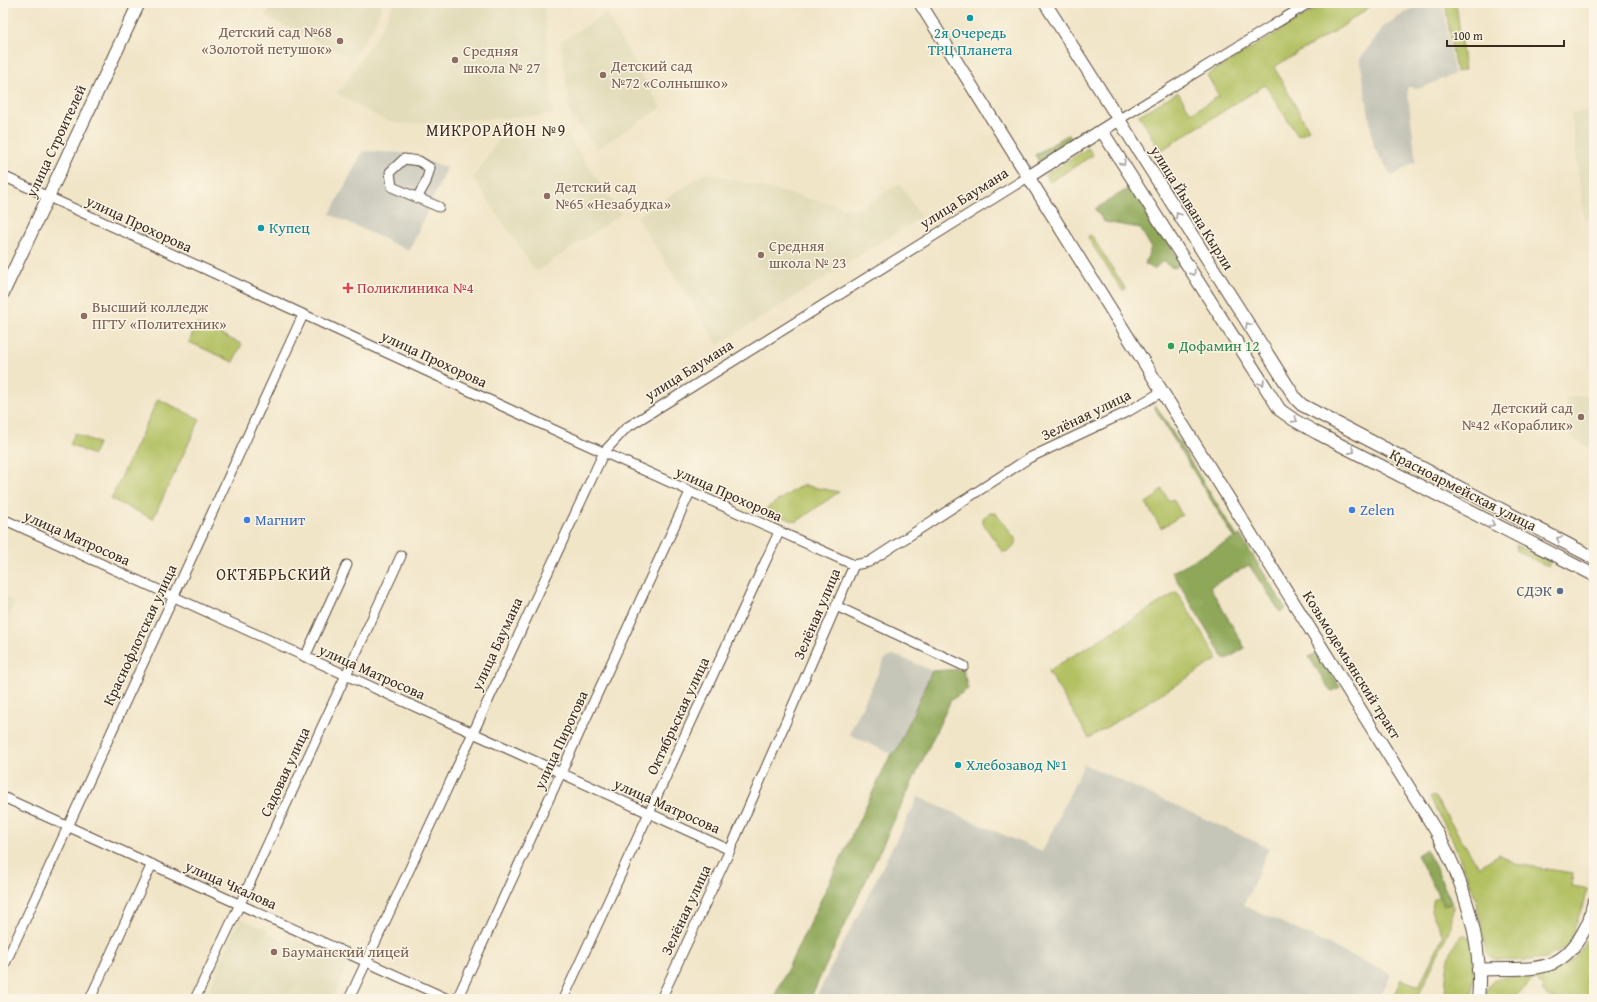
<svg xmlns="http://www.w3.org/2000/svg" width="1597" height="1002" viewBox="0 0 1597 1002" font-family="'Gentium Book Plus',serif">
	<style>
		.built { fill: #e2dcba }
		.industrial { fill: #c5c5b8 }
		.green { fill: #b3c163; stroke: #777640 }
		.forest { fill: #8ea759; stroke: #64683c }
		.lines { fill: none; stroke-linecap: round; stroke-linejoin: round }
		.minor-casing { stroke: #564638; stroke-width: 11 }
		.major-casing { stroke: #564638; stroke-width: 14 }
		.minor { stroke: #fff; stroke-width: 9 }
		.major { stroke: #fff; stroke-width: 12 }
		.oneway { stroke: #a79f9a }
		.culture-dot { fill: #0f9aa8; stroke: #fcf5e5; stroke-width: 1.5 }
		.education-dot { fill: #8d6e63; stroke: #fcf5e5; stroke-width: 1.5 }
		.health-dot { fill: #e0444e; stroke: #fcf5e5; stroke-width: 1.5 }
		.leisure-dot { fill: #2e9e5b; stroke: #fcf5e5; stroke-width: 1.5 }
		.shop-dot { fill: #3f7fe0; stroke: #fcf5e5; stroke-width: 1.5 }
		.service-dot { fill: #5c6f8a; stroke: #fcf5e5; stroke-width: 1.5 }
		.labels { text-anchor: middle; stroke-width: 3; stroke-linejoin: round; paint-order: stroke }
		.education-label { font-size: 15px; fill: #785e54; stroke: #fcf5e5; text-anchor: start }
		.culture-label { font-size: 15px; fill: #0d838f; stroke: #fcf5e5; text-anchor: start }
		.street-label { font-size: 15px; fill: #3b2a1e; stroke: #fcf5e5 }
		.health-label { font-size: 15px; fill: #be3a42; stroke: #fcf5e5; text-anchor: start }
		.leisure-label { font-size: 15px; fill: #27864d; stroke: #fcf5e5; text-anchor: start }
		.shop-label { font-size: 15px; fill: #366cbe; stroke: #fcf5e5; text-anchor: start }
		.service-label { font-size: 15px; fill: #4e5e75; stroke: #fcf5e5; text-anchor: end }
		.neighbourhood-label { font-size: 16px; letter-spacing: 1px; fill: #3b2a1e; stroke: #fcf5e5 }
	</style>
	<rect width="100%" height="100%" fill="#fcf5e5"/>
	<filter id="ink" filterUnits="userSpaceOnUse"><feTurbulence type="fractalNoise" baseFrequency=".025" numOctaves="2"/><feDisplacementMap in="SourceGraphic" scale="8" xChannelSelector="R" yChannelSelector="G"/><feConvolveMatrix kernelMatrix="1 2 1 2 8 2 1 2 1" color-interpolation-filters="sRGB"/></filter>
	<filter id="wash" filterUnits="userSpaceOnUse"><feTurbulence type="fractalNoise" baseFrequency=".012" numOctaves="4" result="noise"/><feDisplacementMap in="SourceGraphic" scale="16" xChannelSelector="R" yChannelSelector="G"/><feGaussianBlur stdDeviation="0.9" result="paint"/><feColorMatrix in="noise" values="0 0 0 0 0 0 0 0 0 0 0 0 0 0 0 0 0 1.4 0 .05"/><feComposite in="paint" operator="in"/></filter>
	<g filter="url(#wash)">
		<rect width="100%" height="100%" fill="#f1e5c8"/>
		<!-- built -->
		<g class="built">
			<polygon points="272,3 382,3 375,24 352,58 265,16"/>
			<polygon points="393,3 544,3 553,115 401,124 384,120 336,93 343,87 384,24"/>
			<polygon points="606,14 661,108 597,149 570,114 561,41"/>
			<polygon points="1594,109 1594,218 1584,219 1571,113"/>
			<polygon points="568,136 621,214 536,272 473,178 499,139"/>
			<polygon points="705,173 857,210 900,183 921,217 718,345 637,217"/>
			<polygon points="1594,394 1594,450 1570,437 1565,398"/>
			<polygon points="3,596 15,602 3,629"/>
			<polygon points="240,918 268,930 267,933 284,941 286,936 348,964 332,999 199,999 200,996 205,998"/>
		</g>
		<!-- industrial -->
		<g class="industrial">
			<polygon points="1421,3 1443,3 1454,74 1421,88 1407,87 1416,161 1392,176 1374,148 1360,59 1384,26"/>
			<polygon points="363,151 401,153 447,167 409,251 330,214"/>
			<polygon points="893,655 910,661 932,671 897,750 891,754 849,734 885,659"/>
			<polygon points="1084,764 1269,848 1244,905 1391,974 1380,999 815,999 918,797 1042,852"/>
		</g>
		<!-- green -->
		<g class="green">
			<polygon points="1326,3 1375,3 1340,28 1274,67 1309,130 1298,136 1265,85 1160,151 1139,115 1178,92 1191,113 1219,96 1207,75"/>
			<polygon points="1445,3 1456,3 1465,70 1456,72"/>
			<polygon points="1088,148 1093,155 1050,182 1045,175"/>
			<polygon points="1089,235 1092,236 1125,288 1125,290 1122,290 1088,238"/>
			<polygon points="197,324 242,344 233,362 189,342"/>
			<polygon points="158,399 200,419 153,519 111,499"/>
			<polygon points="75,433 98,443 93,455 70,444"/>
			<polygon points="802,485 839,492 796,522 764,510"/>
			<polygon points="1162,489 1169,501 1173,499 1182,515 1161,528 1146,503 1158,495 1157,493"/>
			<path d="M990,513H996L1017,541C1014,548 1011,551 1003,552L983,524V518Z"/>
			<polygon points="1516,545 1551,563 1548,567 1517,551"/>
			<polygon points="1177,592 1218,659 1089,738 1048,671"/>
			<polygon points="1434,796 1479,867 1499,854 1515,864 1573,873 1572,886 1584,888 1588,890 1568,947 1546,958 1529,960 1507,961 1493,959 1486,952 1476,898 1451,837 1430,798"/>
			<polygon points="1447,892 1453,907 1451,926 1417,999 1392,999 1401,979 1419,986 1443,936 1431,911 1434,899"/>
			<path d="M1594,928V999H1550L1542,989L1544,988L1535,978L1511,999H1485C1486,993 1487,987 1492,982C1503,973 1539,976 1555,970C1574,963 1585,945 1594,928Z"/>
			<path d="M1463,935C1466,935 1467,935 1469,938C1476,947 1472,987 1472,999H1445C1446,980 1445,948 1463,935Z"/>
		</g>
		<!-- forest -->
		<g class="forest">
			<polygon points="1069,134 1073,140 1039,161 1035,155"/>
			<polygon points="1129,188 1136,190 1178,258 1179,265 1175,268 1170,267 1163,261 1154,269 1145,264 1151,247 1140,228 1104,222 1095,209"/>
			<polygon points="1155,404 1236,535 1235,537 1233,536 1154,407"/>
			<polygon points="1240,535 1286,609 1280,612 1249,565 1210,587 1245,648 1225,660 1172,572"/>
			<polygon points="1318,652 1340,687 1331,692 1309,657"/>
			<polygon points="963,669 968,689 951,700 810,999 773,999 891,754 897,750 932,671"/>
			<polygon points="1426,849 1436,868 1451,902 1450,904 1443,905 1417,855"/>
		</g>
	</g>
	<g filter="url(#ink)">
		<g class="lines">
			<!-- minor casing -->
			<g class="minor-casing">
				<g id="minor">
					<polyline points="1118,120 1309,3"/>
					<polyline points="3,176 563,434 854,565"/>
					<polyline points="417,198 426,182 430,168 419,161 404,159 390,172 392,187 439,207"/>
					<polyline points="3,519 730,850"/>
					<polyline points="854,565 869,562 1029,458 1129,411 1163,391"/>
					<polyline points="836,606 964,666"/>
					<polyline points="305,657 347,565"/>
					<polyline points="3,797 448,999"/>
					<polyline points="3,968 303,315"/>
					<polyline points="90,999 152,864"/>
					<polyline points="195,999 240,904 401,556"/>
					<polyline points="349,999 604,452 626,428 1028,177"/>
					<polyline points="457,999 690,492"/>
					<polyline points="563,999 779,532"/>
					<polyline points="661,999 730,850 854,565"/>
				</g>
			</g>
			<!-- major casing -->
			<g class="major-casing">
				<g id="major">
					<path d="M920,3L1436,831C1463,878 1484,944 1478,999"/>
					<polyline points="1045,3 1296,399 1302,405 1325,417 1594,558"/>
					<polyline points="1102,131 1280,410 1294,420 1317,433 1594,575"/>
					<polyline points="1028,177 1118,120"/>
					<polyline points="3,293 139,3"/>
					<path d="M1478,970C1531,966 1561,980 1588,923C1591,917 1591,909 1594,902"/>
				</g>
			</g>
			<!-- minor -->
			<use href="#minor" class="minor"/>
			<!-- major -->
			<use href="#major" class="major"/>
		</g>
		<!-- one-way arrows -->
		<defs><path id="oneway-chevron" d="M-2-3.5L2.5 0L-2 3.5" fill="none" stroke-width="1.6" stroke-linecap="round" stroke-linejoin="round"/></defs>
		<g class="oneway">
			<use href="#oneway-chevron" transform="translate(1123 163) rotate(57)"/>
			<use href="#oneway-chevron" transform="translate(1178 215) rotate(-122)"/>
			<use href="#oneway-chevron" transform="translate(1193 273) rotate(57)"/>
			<use href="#oneway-chevron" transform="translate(1248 325) rotate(-122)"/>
			<use href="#oneway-chevron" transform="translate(1262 383) rotate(58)"/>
			<use href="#oneway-chevron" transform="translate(1295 420) rotate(32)"/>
			<use href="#oneway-chevron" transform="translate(1352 451) rotate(28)"/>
			<use href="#oneway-chevron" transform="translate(1492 524) rotate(27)"/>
			<use href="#oneway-chevron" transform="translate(1559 539) rotate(-152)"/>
		</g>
	</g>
	<!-- markers -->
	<g class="culture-dot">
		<circle cx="970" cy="18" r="4"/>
		<circle cx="261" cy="228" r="4"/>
		<circle cx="958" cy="765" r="4"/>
	</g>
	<g class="education-dot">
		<circle cx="340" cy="41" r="4"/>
		<circle cx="455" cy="60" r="4"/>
		<circle cx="603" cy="75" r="4"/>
		<circle cx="547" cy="196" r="4"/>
		<circle cx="761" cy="255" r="4"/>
		<circle cx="84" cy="316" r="4"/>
		<circle cx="1581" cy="417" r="4"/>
		<circle cx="274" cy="952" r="4"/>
	</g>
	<path class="health-dot" d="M346 282h4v4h4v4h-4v4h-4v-4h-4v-4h4z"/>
	<circle class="leisure-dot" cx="1171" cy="346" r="4"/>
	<g class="shop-dot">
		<circle cx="1352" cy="510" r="4"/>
		<circle cx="247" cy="520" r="4"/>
	</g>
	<circle class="service-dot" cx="1560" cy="591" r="4"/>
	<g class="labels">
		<!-- education labels -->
		<g class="education-label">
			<text x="332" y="37" text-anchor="end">Детский сад №68<tspan x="332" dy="17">«Золотой петушок»</tspan></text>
			<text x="463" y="56">Средняя<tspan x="463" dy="17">школа № 27</tspan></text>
			<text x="611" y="71">Детский сад<tspan x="611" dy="17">№72 «Солнышко»</tspan></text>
			<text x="555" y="192">Детский сад<tspan x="555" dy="17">№65 «Незабудка»</tspan></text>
			<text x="769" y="251">Средняя<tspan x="769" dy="17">школа № 23</tspan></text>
			<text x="92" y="312">Высший колледж<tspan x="92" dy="17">ПГТУ «Политехник»</tspan></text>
			<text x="1573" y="413" text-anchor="end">Детский сад<tspan x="1573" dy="17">№42 «Кораблик»</tspan></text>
			<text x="282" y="957">Бауманский лицей</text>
		</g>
		<!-- culture labels -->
		<g class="culture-label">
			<text x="970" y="38" text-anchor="middle">2я Очередь<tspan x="970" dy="17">ТРЦ Планета</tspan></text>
			<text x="269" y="233">Купец</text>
			<text x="966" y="770">Хлебозавод №1</text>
		</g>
		<!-- street labels -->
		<g class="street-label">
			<text transform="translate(56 141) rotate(-65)" y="5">улица Строителей</text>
			<text transform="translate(964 198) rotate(-32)" y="5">улица Баумана</text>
			<text transform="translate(1192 208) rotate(58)" y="5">улица Йывана Кырли</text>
			<text transform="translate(139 224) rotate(25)" y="5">улица Прохорова</text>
			<text transform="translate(434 359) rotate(25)" y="5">улица Прохорова</text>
			<text transform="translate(689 370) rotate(-32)" y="5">улица Баумана</text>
			<text transform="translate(1086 415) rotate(-26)" y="5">Зелёная улица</text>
			<text transform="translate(1463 490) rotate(27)" y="5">Красноармейская улица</text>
			<text transform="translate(729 494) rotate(24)" y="5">улица Прохорова</text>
			<text transform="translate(77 538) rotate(24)" y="5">улица Матросова</text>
			<text transform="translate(817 614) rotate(-67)" y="5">Зелёная улица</text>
			<text transform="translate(140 635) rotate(-65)" y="5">Краснофлотская улица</text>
			<text transform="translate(497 644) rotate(-65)" y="5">улица Баумана</text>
			<text transform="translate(1352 665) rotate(58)" y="5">Козьмодемьянский тракт</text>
			<text transform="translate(372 672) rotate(24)" y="5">улица Матросова</text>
			<text transform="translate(678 716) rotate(-65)" y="5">Октябрьская улица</text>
			<text transform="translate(561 740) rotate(-65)" y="5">улица Пирогова</text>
			<text transform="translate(285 772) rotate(-65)" y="5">Садовая улица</text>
			<text transform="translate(667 806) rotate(24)" y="5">улица Матросова</text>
			<text transform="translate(231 885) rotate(24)" y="5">улица Чкалова</text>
			<text transform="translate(686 910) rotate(-65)" y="5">Зелёная улица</text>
		</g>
		<!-- health labels -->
		<g class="health-label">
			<text x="357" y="293">Поликлиника №4</text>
		</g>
		<!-- leisure labels -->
		<g class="leisure-label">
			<text x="1179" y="351">Дофамин 12</text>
		</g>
		<!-- shop labels -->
		<g class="shop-label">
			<text x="1360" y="515">Zelen</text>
			<text x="255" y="525">Магнит</text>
		</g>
		<!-- service labels -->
		<g class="service-label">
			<text x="1552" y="596">СДЭК</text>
		</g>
		<!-- neighbourhood labels -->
		<g class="neighbourhood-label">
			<text x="496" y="136">МИКРОРАЙОН №9</text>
			<text x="274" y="580">ОКТЯБРЬСКИЙ</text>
		</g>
	</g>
	<!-- margin -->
	<rect width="1597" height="1002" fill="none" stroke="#fcf5e5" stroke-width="16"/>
	<!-- scale -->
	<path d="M1447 40v6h117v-6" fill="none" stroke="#3b2a1e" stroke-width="2"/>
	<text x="1453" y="40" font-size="12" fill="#3b2a1e" stroke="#fcf5e5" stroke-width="3" paint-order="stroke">100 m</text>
</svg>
